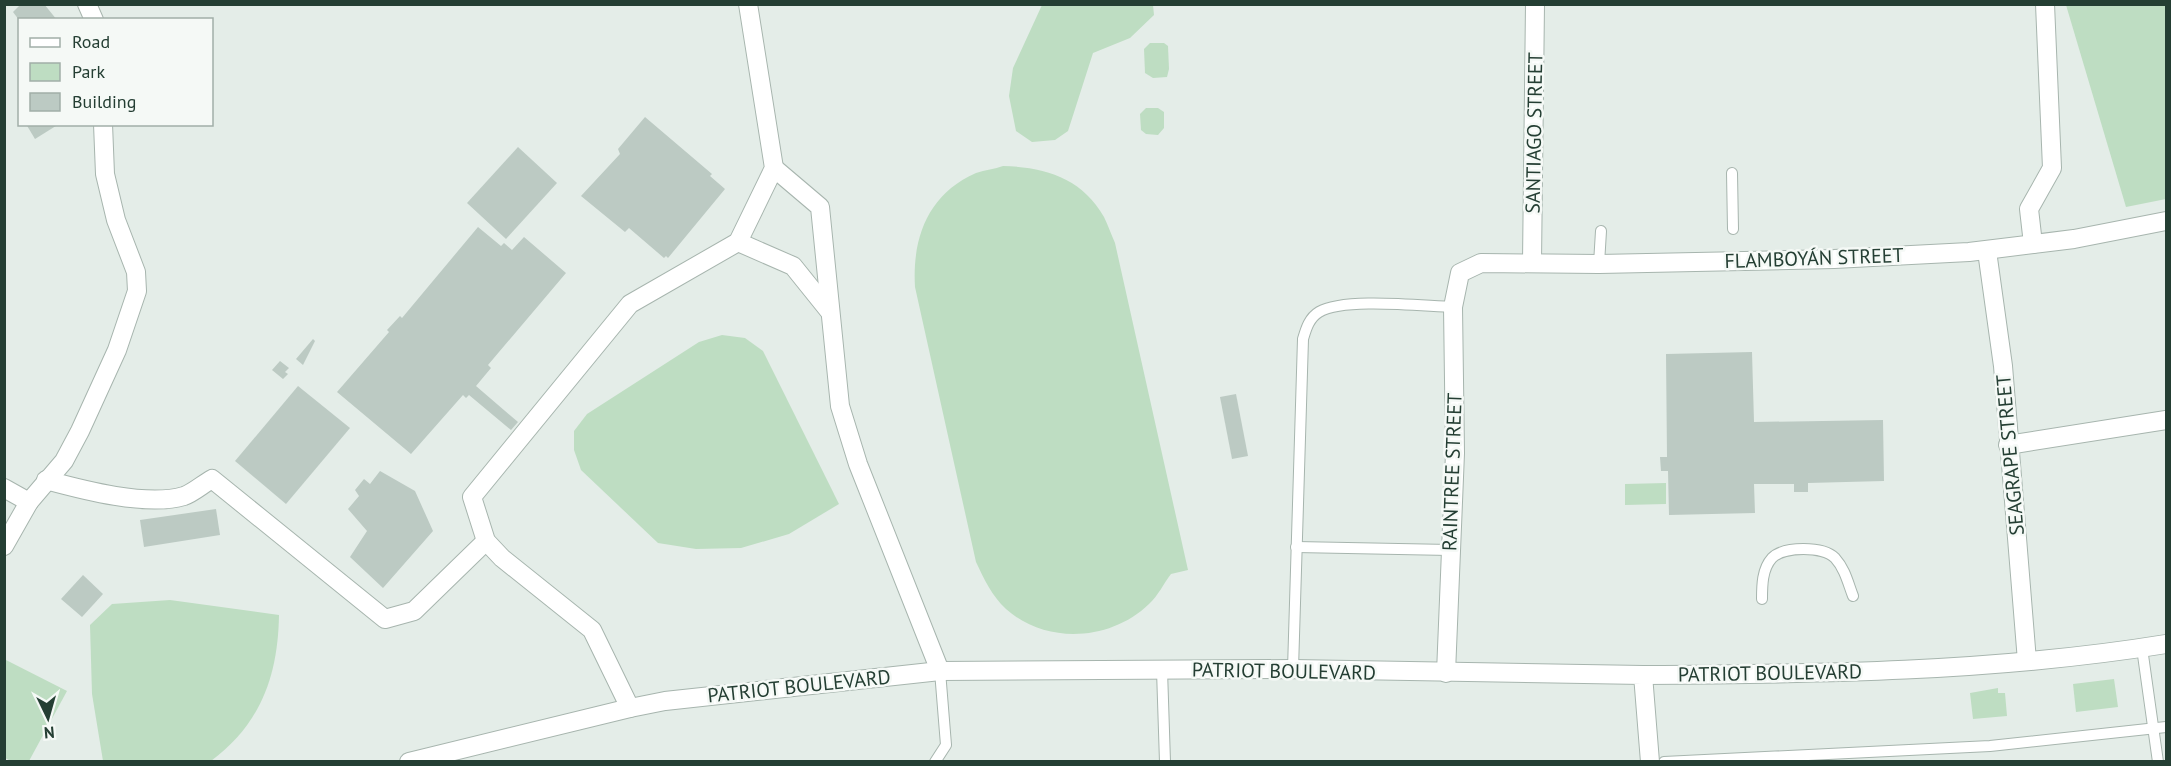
<svg xmlns="http://www.w3.org/2000/svg" width="2171" height="766" viewBox="0 0 2171 766" font-family="'PT Sans',sans-serif">
	<style>
		.green { fill: #beddc2 }
		.building { fill: #bccac3 }
		.lines { fill: none; stroke-linecap: round; stroke-linejoin: round }
		.service-casing { stroke: #a7b5ae; stroke-width: 12 }
		.minor-casing { stroke: #a7b5ae; stroke-width: 20 }
		.tertiary-casing { stroke: #a7b5ae; stroke-width: 20 }
		.service { stroke: #fff; stroke-width: 10 }
		.minor { stroke: #fff; stroke-width: 18 }
		.tertiary { stroke: #fff; stroke-width: 18 }
		.labels { text-anchor: middle; stroke-width: 5; stroke-linejoin: round; paint-order: stroke }
		.street-label { font-size: 20px; fill: #243e33; stroke: #f5f9f6 }
	</style>
	<rect width="100%" height="100%" fill="#e4ede8"/>
	<!-- green -->
	<g class="green">
		<polygon points="1042,5 1153,5 1154,15 1130,38 1093,53 1068,131 1055,140 1032,142 1016,131 1009,96 1013,68"/>
		<polygon points="2066,5 2166,5 2166,199 2126,207"/>
		<polygon points="1150,43 1164,43 1168,46 1169,69 1167,77 1153,78 1145,73 1144,49"/>
		<polygon points="1146,108 1158,108 1164,112 1164,128 1158,135 1146,134 1141,130 1140,114"/>
		<path d="M1003,166C1045,167 1082,178 1104,217C1108,225 1111,234 1115,243L1188,570L1171,574C1164,583 1158,596 1149,604C1111,641 1046,645 1006,609C992,596 984,579 976,562L915,287C912,238 928,194 976,173C985,170 995,169 1003,166Z"/>
		<polygon points="722,335 745,338 763,351 839,504 789,534 741,548 696,549 658,543 581,470 574,450 574,431 587,414 699,342"/>
		<polygon points="1666,483 1666,504 1625,505 1625,484"/>
		<path d="M170,600L279,615C278,675 261,724 211,761H103L92,694L90,625L112,604Z"/>
		<polygon points="4,659 67,691 29,761 11,761 5,758"/>
		<polygon points="2114,679 2118,707 2076,712 2073,684"/>
		<polygon points="1998,688 1998,693 2005,693 2007,716 1973,719 1970,693"/>
	</g>
	<!-- building -->
	<g class="building">
		<polygon points="21,4 44,4 57,20 19,20 13,12"/>
		<polygon points="645,117 712,174 710,176 725,189 668,258 666,256 664,258 629,228 625,232 581,196 620,154 618,149"/>
		<polygon points="26,124 59,124 35,139"/>
		<polygon points="518,147 557,183 506,239 467,203"/>
		<polygon points="478,227 501,246 504,243 512,250 524,237 566,273 488,365 491,368 476,386 518,422 511,430 469,395 466,398 463,395 411,454 337,392 389,332 387,330 400,316 402,318"/>
		<polygon points="313,339 315,341 303,365 296,359"/>
		<polygon points="1752,352 1754,422 1883,420 1884,481 1808,483 1808,492 1794,492 1794,484 1754,484 1755,513 1669,515 1668,471 1661,471 1660,457 1667,457 1666,354"/>
		<polygon points="280,361 289,368 285,372 288,374 283,379 272,370"/>
		<polygon points="298,386 350,428 286,504 235,461"/>
		<polygon points="1236,394 1248,456 1232,459 1220,397"/>
		<polygon points="380,471 415,491 433,531 383,588 350,557 367,531 348,509 359,496 355,490 364,479 370,484"/>
		<polygon points="216,509 220,535 144,547 140,520"/>
		<polygon points="83,575 103,594 82,617 61,599"/>
	</g>
	<g class="lines">
		<!-- service casing -->
		<g class="service-casing">
			<g id="service">
				<polyline points="1732,173 1733,229"/>
				<polyline points="1599,264 1601,231"/>
				<polyline points="1296,547 1450,550"/>
				<path d="M1762,599C1762,586 1762,569 1772,558C1784,546 1823,546 1835,558C1845,569 1848,583 1853,596"/>
				<polyline points="2142,648 2158,762"/>
				<path d="M1293,669L1303,339C1306,329 1309,318 1319,312C1344,297 1422,306 1453,307"/>
				<polyline points="1162,670 1165,762"/>
				<polyline points="935,762 946,745 940,671"/>
				<polyline points="1664,762 1990,746 2166,727"/>
			</g>
		</g>
		<!-- minor casing -->
		<g class="minor-casing">
			<g id="minor">
				<polyline points="87,4 94,20"/>
				<polyline points="774,168 820,207 840,406 858,464 940,671"/>
				<polyline points="738,242 793,266 830,312"/>
				<polyline points="2033,244 2029,209 2052,168 2045,4"/>
				<polyline points="1987,251 2003,366 2027,661"/>
				<polyline points="1532,262 1535,4"/>
				<polyline points="2008,445 2166,420"/>
				<path d="M46,480C83,490 147,507 184,496C193,493 203,484 212,479L385,619L414,611L486,541"/>
				<polyline points="4,488 29,502"/>
				<polyline points="4,546 29,502 64,461 80,431 117,350 137,291 136,272 116,220 105,174 103,124"/>
				<polyline points="1446,673 1455,453 1453,307 1460,273 1481,263 1599,264 1834,259 1969,252 2074,239 2166,221"/>
				<path d="M1643,675C1817,674 1994,672 2166,644"/>
				<polyline points="630,708 592,630 502,558 486,541 472,497 630,304 738,242 774,168 748,4"/>
			</g>
		</g>
		<!-- tertiary casing -->
		<g class="tertiary-casing">
			<polyline id="tertiary" points="409,762 630,708 665,701 940,671 1293,669 1643,675 1650,762"/>
		</g>
		<!-- service -->
		<use href="#service" class="service"/>
		<!-- minor -->
		<use href="#minor" class="minor"/>
		<!-- tertiary -->
		<use href="#tertiary" class="tertiary"/>
	</g>
	<g class="labels">
		<!-- street labels -->
		<g class="street-label">
			<text transform="translate(1534 133) rotate(-89)" y="7">SANTIAGO STREET</text>
			<text transform="translate(1814 258) rotate(-2)" y="7">FLAMBOYÁN STREET</text>
			<text transform="translate(2010 455) rotate(-95)" y="7">SEAGRAPE STREET</text>
			<text transform="translate(1452 472) rotate(-88)" y="7">RAINTREE STREET</text>
			<text transform="translate(1284 671) rotate(1)" y="7">PATRIOT BOULEVARD</text>
			<text transform="translate(1770 673) rotate(-1)" y="7">PATRIOT BOULEVARD</text>
			<text transform="translate(799 686) rotate(-6)" y="7">PATRIOT BOULEVARD</text>
		</g>
	</g>
	<!-- border -->
	<rect width="2171" height="766" fill="none" stroke="#243e33" stroke-width="12"/>
	<!-- legend -->
	<rect x="18" y="18" width="195" height="108" fill="#f5f9f6" stroke="#a1aea8" stroke-width="1.5"/>
	<rect x="30" y="38" width="30" height="9" fill="#ffffff" stroke="#a1aea8" stroke-width="1.5"/>
	<text x="72" y="48" font-size="18" fill="#243e33">Road</text>
	<rect x="30" y="63" width="30" height="18" fill="#beddc2" stroke="#a1aea8" stroke-width="1.5"/>
	<text x="72" y="78" font-size="18" fill="#243e33">Park</text>
	<rect x="30" y="93" width="30" height="18" fill="#bccac3" stroke="#a1aea8" stroke-width="1.5"/>
	<text x="72" y="108" font-size="18" fill="#243e33">Building</text>
	<!-- north arrow -->
	<g transform="translate(48 718) rotate(175)" stroke="#f5f9f6" stroke-width="4.5" paint-order="stroke">
	<path d="M0-4.5L10 22L0 15L-10 22Z" fill="#243e33"/>
	<text y="-9" font-size="16" font-weight="bold" text-anchor="middle" fill="#243e33">N</text>
	</g>
</svg>
